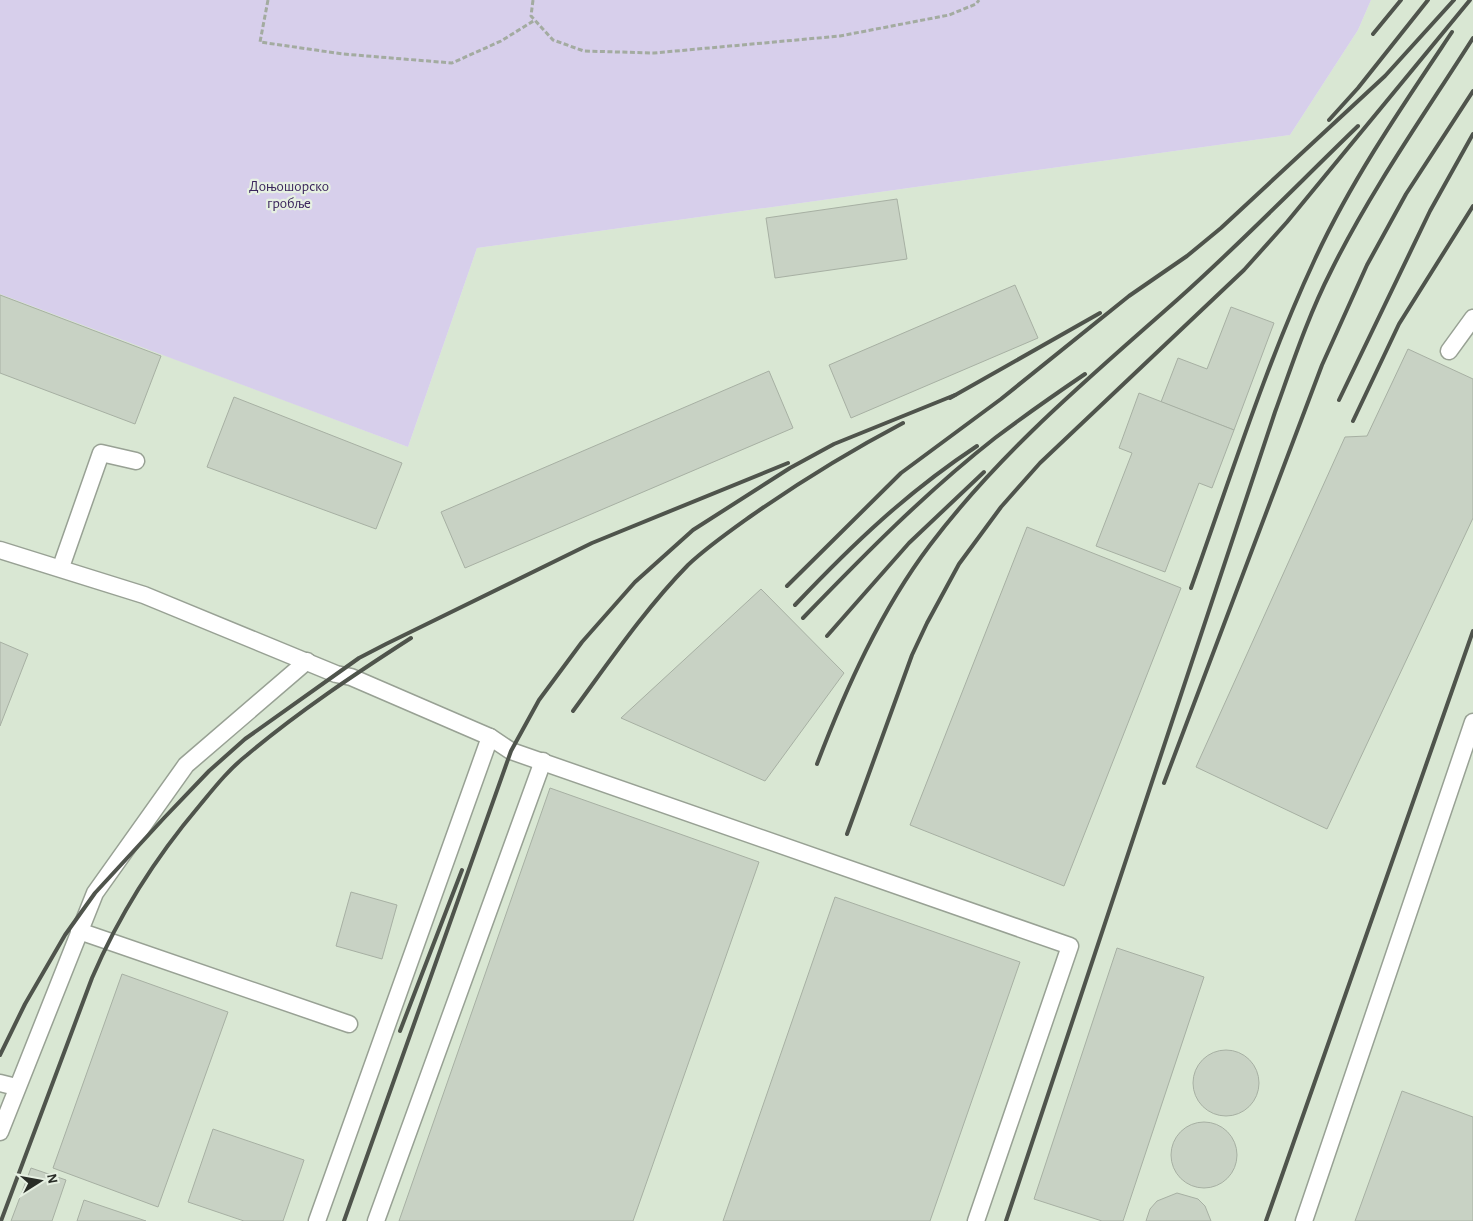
<svg xmlns="http://www.w3.org/2000/svg" width="1473" height="1221" viewBox="0 0 1473 1221" font-family="'Alegreya Sans',sans-serif">
	<style>
		.built { fill: #d9e7d3 }
		.green { fill: #d7cfeb }
		.building { fill: #c8d2c4; stroke: #a7b0a3 }
		.lines { fill: none; stroke-linecap: round; stroke-linejoin: round }
		.lane-casing { stroke: #98a194; stroke-width: 19 }
		.path { stroke: #a3aba0; stroke-width: 3; stroke-dasharray: 5 2.5; stroke-linecap: butt }
		.lane { stroke: #fff; stroke-width: 16 }
		.rail { stroke: #4f544c; stroke-width: 4 }
		.labels { text-anchor: middle; stroke-width: 4.5; stroke-linejoin: round; paint-order: stroke }
		.park-label { font-size: 15px; fill: #3b265c; stroke: #e6f0e2 }
	</style>
	<rect width="100%" height="100%" fill="#e6f0e2"/>
	<!-- built -->
	<polygon class="built" points="1371,0 1473,0 1473,1221 0,1221 0,293 408,447 477,248 1290,135 1358,30"/>
	<!-- green -->
	<polygon class="green" points="0,0 1371,0 1358,30 1290,135 477,248 408,447 0,294"/>
	<!-- building -->
	<g class="building">
		<polygon points="897,199 907,259 775,278 766,218"/>
		<polygon points="1015,285 1038,338 851,418 829,365"/>
		<polygon points="0,295 161,356 135,424 0,373"/>
		<polygon points="1231,307 1274,323 1234,430 1161,402 1178,358 1207,369"/>
		<polygon points="1408,349 1473,379 1473,518 1327,829 1196,767 1345,437 1367,436"/>
		<polygon points="769,371 793,428 465,568 441,512"/>
		<polygon points="1139,393 1234,430 1212,488 1199,483 1165,572 1096,546 1132,453 1119,448"/>
		<polygon points="234,397 402,463 376,529 207,467"/>
		<polygon points="1027,527 1181,588 1064,886 910,825"/>
		<polygon points="761,589 844,673 765,781 621,718"/>
		<polygon points="0,642 28,654 0,726"/>
		<polygon points="550,788 759,862 633,1221 399,1221"/>
		<polygon points="351,892 397,905 382,959 336,946"/>
		<polygon points="835,897 1020,962 930,1221 723,1221"/>
		<polygon points="1117,948 1204,977 1123,1221 1102,1221 1034,1199"/>
		<polygon points="122,974 228,1012 158,1207 53,1168"/>
		<circle cx="1226" cy="1083" r="33"/>
		<polygon points="1402,1091 1473,1117 1473,1221 1355,1221"/>
		<circle cx="1204" cy="1155" r="33"/>
		<polygon points="213,1129 304,1160 283,1221 244,1221 188,1202"/>
		<polygon points="31,1168 66,1180 52,1221 11,1221"/>
		<polygon points="1177,1193 1198,1199 1205,1206 1211,1221 1146,1221 1150,1209 1157,1201"/>
		<polygon points="84,1200 146,1221 77,1221"/>
	</g>
	<g class="lines">
		<!-- lane casing -->
		<g class="lane-casing">
			<g id="lane">
				<polyline points="1449,351 1473,318"/>
				<polyline points="0,550 144,595 336,674 351,677 490,737 511,751 1070,946 976,1221"/>
				<polyline points="61,567 101,453 136,461"/>
				<polyline points="79,931 349,1024"/>
				<polyline points="0,1083 16,1087"/>
				<polyline points="0,1132 95,893 186,765 307,661"/>
				<polyline points="317,1221 490,737"/>
				<polyline points="376,1221 543,761"/>
				<polyline points="1304,1221 1473,722"/>
			</g>
		</g>
		<!-- path -->
		<g class="path">
			<polyline points="268,0 260,42 343,54 452,63 501,41 535,20"/>
			<polyline points="533,0 531,16 553,40 584,51 654,53 840,36 949,15 976,4 979,0"/>
		</g>
		<!-- lane -->
		<use href="#lane" class="lane"/>
		<!-- rail -->
		<g class="rail">
			<polyline points="1373,34 1401,0"/>
			<polyline points="1329,120 1358,88 1428,0"/>
			<polyline points="950,398 1100,313"/>
			<polyline points="1339,400 1430,211 1473,134"/>
			<polyline points="1353,421 1399,324 1473,206"/>
			<polyline points="787,586 901,473 1001,399 1129,296 1187,256 1221,228 1385,76 1454,0"/>
			<path d="M1191,588C1230,479 1266,364 1315,259C1352,179 1403,105 1452,32"/>
			<path d="M795,605C853,544 906,493 977,446"/>
			<path d="M803,618C864,555 926,492 995,438C1024,416 1054,395 1085,374"/>
			<polyline points="827,636 909,543 984,472"/>
			<path d="M573,711C609,662 645,609 688,565C707,547 730,531 751,516C801,481 850,451 903,423"/>
			<path d="M817,764C846,688 881,610 930,545C1002,450 1089,378 1177,300C1240,244 1298,184 1358,126"/>
			<polyline points="1164,783 1322,365 1367,265 1406,194 1473,91"/>
			<polyline points="847,834 912,655 927,623 959,564 1001,507 1040,463 1244,270 1287,222 1470,0"/>
			<polyline points="400,1031 462,870"/>
			<polyline points="0,1055 25,1004 65,935 95,893 164,818 209,771 245,739 359,658 386,644 592,543 788,463"/>
			<path d="M1,1221L92,978C119,915 155,858 200,805C214,788 229,769 247,755C298,712 355,674 411,638"/>
			<polyline points="344,1221 511,751 539,700 582,642 635,582 693,530 790,468 834,444 955,395"/>
			<path d="M1006,1221L1275,412C1292,365 1308,316 1331,271C1371,190 1424,115 1473,38"/>
			<polyline points="1266,1221 1473,631"/>
		</g>
	</g>
	<g class="labels">
		<!-- park labels -->
		<g class="park-label">
			<text x="289" y="191">Доњошорско<tspan x="289" dy="17">гробље</tspan></text>
		</g>
	</g>
	<!-- north arrow -->
	<g transform="translate(40 1181) rotate(79)" stroke="#e6f0e2" stroke-width="4" paint-order="stroke">
	<path d="M0-4L9 19L0 12L-9 19Z" fill="#292d27"/>
	<text y="-8" font-size="14" font-weight="bold" text-anchor="middle" fill="#292d27">N</text>
	</g>
</svg>
